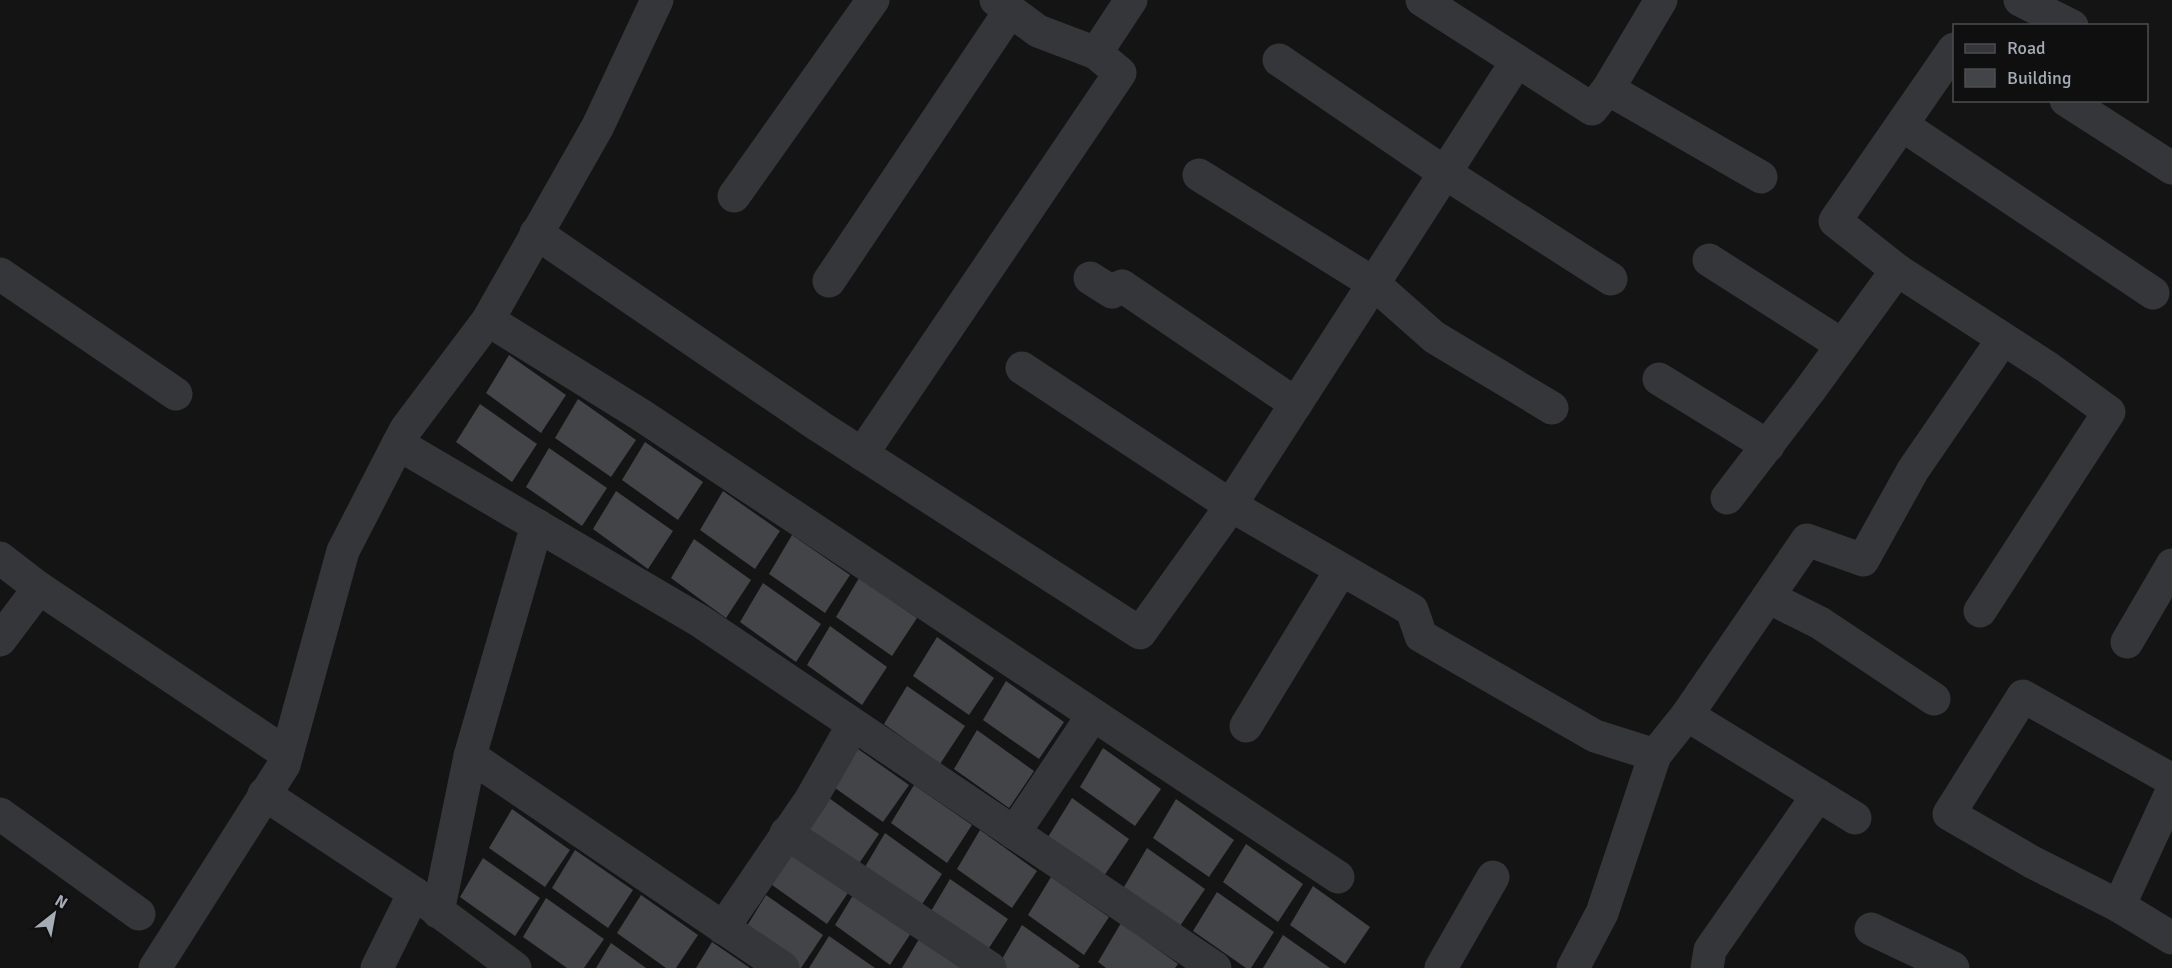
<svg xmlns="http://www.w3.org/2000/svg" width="2172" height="968" viewBox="0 0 2172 968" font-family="Signika,sans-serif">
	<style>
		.building { fill: #434448 }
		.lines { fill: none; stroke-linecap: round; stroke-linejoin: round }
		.minor { stroke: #35363a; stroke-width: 33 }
		.tertiary { stroke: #35363a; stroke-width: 33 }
	</style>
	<rect width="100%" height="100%" fill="#141415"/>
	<!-- building -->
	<g class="building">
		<polygon points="509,355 566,395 541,433 486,393"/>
		<polygon points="578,399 636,440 611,477 555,438"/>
		<polygon points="480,404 537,444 512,482 456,442"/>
		<polygon points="645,442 703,482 678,520 622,480"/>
		<polygon points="549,448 607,488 582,526 526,487"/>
		<polygon points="616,491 673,531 648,569 593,529"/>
		<polygon points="723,491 780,531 755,569 700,530"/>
		<polygon points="792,535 850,575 825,613 769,574"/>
		<polygon points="694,539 751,580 726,618 671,578"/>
		<polygon points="859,578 917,618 892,656 836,617"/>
		<polygon points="763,583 821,624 796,662 740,622"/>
		<polygon points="830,626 887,667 862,705 807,665"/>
		<polygon points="937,637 994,678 969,715 913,676"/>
		<polygon points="1006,681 1064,722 1039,759 983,720"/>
		<polygon points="907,686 965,726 940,764 884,724"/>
		<polygon points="977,730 1034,771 1009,808 954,769"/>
		<polygon points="851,744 909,785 883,822 828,783"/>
		<polygon points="1103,748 1161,789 1135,826 1080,787"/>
		<polygon points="914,785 972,825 947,863 891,823"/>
		<polygon points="822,793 879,834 854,871 799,832"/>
		<polygon points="1072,798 1129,839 1104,876 1048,837"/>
		<polygon points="1176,799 1234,840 1209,877 1153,838"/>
		<polygon points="512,809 570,850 545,887 489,848"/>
		<polygon points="980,830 1037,871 1012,908 957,869"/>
		<polygon points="885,833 942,874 917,912 862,872"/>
		<polygon points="1246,844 1303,884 1278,922 1223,882"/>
		<polygon points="795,846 852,887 827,924 772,885"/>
		<polygon points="1147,848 1205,889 1180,926 1124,887"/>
		<polygon points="575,850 633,890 608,928 552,888"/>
		<polygon points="483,858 540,898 515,936 460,897"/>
		<polygon points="1051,877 1109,917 1084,955 1028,915"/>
		<polygon points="950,879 1008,919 983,957 927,918"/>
		<polygon points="1313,886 1370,927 1345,964 1290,925"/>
		<polygon points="858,887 915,927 890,965 835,925"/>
		<polygon points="1217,892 1274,932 1251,968 1246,968 1193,931"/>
		<polygon points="641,895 698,935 676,968 666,968 617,933"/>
		<polygon points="766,895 823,935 801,968 791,968 742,934"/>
		<polygon points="546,898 604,939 584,968 567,968 523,937"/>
		<polygon points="1121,923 1178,964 1175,968 1106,968 1098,962"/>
		<polygon points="1022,925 1080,966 1078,968 1005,968 999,964"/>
		<polygon points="923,932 975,968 902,968"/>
		<polygon points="1283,935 1330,968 1263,968"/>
		<polygon points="829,936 875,968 809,968"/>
		<polygon points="712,942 750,968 696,968"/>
		<polygon points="611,943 646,968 596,968"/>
	</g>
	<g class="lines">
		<!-- minor -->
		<g class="minor">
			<polyline points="996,0 1038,31 1096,53 1131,0"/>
			<polyline points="1422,0 1592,109 1608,89 1661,0"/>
			<polyline points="2020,0 2072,26"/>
			<polyline points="1279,60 1445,173 1611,279"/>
			<polyline points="1608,89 1761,177"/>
			<polyline points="2066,100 2172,168"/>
			<polyline points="1902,125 2153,293"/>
			<polyline points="1199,175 1373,283 1434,337 1552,408"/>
			<polyline points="734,196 873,0"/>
			<polyline points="536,233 819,426 1140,633 1221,520 1517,61"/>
			<polyline points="1709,260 1842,345"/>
			<polyline points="1897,270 2047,367 2109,412 1980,611"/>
			<polyline points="0,274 176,394"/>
			<polyline points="1090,278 1112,292 1122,286 1296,404"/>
			<polyline points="829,281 1010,11"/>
			<polyline points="488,320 641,415 1338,877"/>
			<polyline points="1022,368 1230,505 1412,610 1421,636 1595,736 1655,755 1687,715"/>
			<polyline points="1659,379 1768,446"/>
			<polyline points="398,444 700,621 1215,968"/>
			<polyline points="862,454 1120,73 1096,53"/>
			<polyline points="1727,498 1809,391 1897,270 1835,221 1954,49"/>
			<polyline points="0,558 39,588 287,754"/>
			<polyline points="1768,597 1820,623 1934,699"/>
			<polyline points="0,640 39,588"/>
			<polyline points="2127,642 2172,565"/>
			<polyline points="1246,726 1341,570"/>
			<polyline points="470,756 783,968"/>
			<polyline points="2172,791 2119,906 2172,938"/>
			<polyline points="264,794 414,893 515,968"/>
			<polyline points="0,814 139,914"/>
			<polyline points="1855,818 1687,715 1807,540 1863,560 1913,470 2003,339"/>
			<polyline points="786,833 990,968"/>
			<polyline points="1014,833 1093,715"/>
			<polyline points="2119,906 2032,862 1949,814 2023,696 2172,780"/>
			<polyline points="438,912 470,756 537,525"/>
			<polyline points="723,928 811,799 853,725"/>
			<polyline points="1871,929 1953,968"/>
			<polyline points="377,968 414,893"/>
			<polyline points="1441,968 1493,877"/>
			<polyline points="1573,968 1602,913 1655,755"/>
			<polyline points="1707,968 1710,950 1818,795"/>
		</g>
		<!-- tertiary -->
		<polyline class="tertiary" points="155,968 284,765 343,551 398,444 406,429 488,320 598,126 657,0"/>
	</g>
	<!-- legend -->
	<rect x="1953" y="24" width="195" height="78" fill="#0f0f10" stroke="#4b4e52" stroke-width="1.5"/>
	<rect x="1965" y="44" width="30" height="9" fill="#35363a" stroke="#4b4e52" stroke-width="1.5"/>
	<text x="2007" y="54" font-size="18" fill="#a6acb5">Road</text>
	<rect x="1965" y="69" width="30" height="18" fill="#434448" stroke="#4b4e52" stroke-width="1.5"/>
	<text x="2007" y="84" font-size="18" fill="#a6acb5">Building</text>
	<!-- north arrow -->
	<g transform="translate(54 914) rotate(31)" stroke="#0f0f10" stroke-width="4.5" paint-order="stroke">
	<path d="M0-4.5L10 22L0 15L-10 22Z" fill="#a6acb5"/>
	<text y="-9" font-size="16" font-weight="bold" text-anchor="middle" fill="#a6acb5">N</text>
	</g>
</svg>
